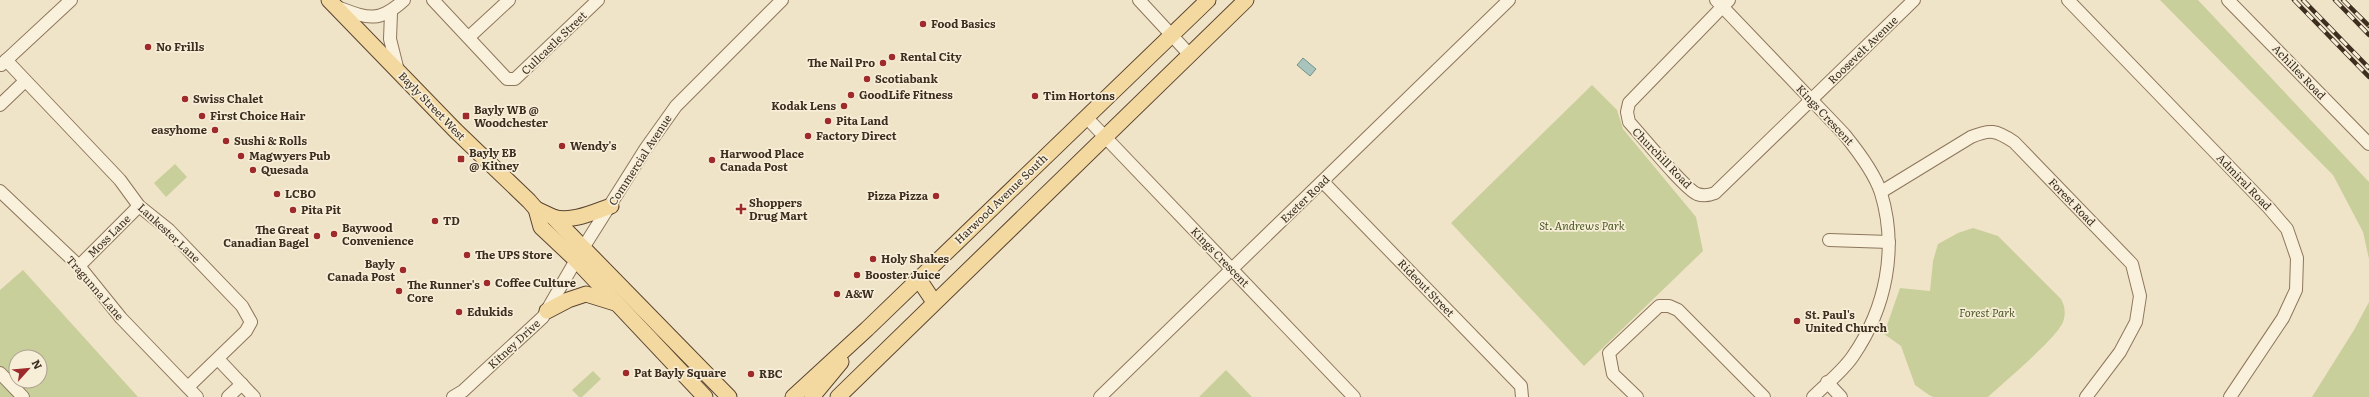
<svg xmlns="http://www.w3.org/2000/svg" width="2369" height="397" viewBox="0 0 2369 397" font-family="Literata,serif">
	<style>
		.green { fill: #c9cf9b; fill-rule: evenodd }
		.water { fill: #a9c4bc; stroke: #6f938a }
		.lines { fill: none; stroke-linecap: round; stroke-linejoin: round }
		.minor-casing { stroke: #8d765c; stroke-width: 14 }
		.major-casing { stroke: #5b4430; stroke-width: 17 }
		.minor { stroke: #faf1dc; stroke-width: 12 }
		.major { stroke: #f3d9a0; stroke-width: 15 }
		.rail-casing { stroke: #3d2e20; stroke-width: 4.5 }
		.rail { stroke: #f7eed8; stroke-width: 3; stroke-dasharray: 9; stroke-linecap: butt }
		.poi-dot { fill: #9e2a2b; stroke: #f7eed8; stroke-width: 1.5 }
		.labels { text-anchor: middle; stroke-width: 3.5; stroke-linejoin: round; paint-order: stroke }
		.poi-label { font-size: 11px; font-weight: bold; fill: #3d2e20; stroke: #f7eed8; text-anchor: start }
		.street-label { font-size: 11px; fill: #3d2e20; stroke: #f7eed8 }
		.park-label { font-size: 11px; font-style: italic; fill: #4d5a26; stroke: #f7eed8 }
	</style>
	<rect width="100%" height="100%" fill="#f0e4c8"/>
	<!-- green -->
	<g class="green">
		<polygon points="2160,0 2198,0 2369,182 2369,259 2363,232 2333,175"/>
		<polygon points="1592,85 1617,110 1623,129 1696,217 1703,251 1584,366 1451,223"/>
		<polygon points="175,164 187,177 166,197 154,183"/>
		<path d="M1973,228L1998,236L2061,299C2065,306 2066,314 2063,322C2057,338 2003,383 1988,397H1933L1929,395L1915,385L1901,346L1884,334L1900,288L1930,291L1933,261L1938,244L1958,233Z"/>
		<path d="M23,270L138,397H0V290ZM16,357H40V381H16Z"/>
		<polygon points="2369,302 2369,397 2312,397 2354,330"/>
		<polygon points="1226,370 1252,397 1199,397"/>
		<polygon points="593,371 601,379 582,397 579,397 572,390"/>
	</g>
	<!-- water -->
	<polygon class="water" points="1303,58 1316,69 1310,76 1297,65"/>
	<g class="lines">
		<!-- minor casing -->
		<g class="minor-casing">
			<g id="minor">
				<polyline points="433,0 507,79 515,79 598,0"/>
				<polyline points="1139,0 1190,55"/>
				<path d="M1716,0L1844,134C1857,150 1875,174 1881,193C1898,249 1886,308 1853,356C1843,371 1826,384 1813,397"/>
				<path d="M1729,0L1629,103L1627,112L1629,122C1642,136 1684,188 1697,194C1703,196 1710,195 1715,193L1914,0"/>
				<polyline points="2068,0 2269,208 2287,229 2297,258 2296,290 2283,318 2230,397"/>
				<polyline points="2228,0 2369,144"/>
				<path d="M337,7C367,18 378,24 404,0"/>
				<polyline points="391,13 390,39 398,71"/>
				<polyline points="469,37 509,0"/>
				<polyline points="6,60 120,180 139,206 169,230 242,306 251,322 246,331 188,387"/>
				<polyline points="1,65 71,0"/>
				<polyline points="0,105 25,81"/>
				<polyline points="1086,117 1354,397"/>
				<polyline points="1323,182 1521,386 1522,397"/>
				<polyline points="0,191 79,266 121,318 197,397"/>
				<path d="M1881,192L1971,137C1990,129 1996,130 2014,142L2132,264L2140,296L2136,322L2120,352L2086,397"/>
				<polyline points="1829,240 1889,242"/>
				<polyline points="79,266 139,206"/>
				<polyline points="218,359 254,397"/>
				<polyline points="0,373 23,397"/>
				<polyline points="1827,382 1841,397"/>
				<polyline points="228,397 242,384"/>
				<polyline points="453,397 463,391 543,317 583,248 646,148 676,106 782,0"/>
				<polyline points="1100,397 1509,0"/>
				<polyline points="1637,397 1613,374 1609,353 1659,306 1669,306 1678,310 1764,397"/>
			</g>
		</g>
		<!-- major casing -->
		<g class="major-casing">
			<g id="major">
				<polyline points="329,0 456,131 529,201 536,209 541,227 576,260 705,397"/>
				<polyline points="536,209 553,217 729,397"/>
				<path d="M553,217C571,223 594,212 611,206"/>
				<polyline points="918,278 934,302"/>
				<polyline points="547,311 568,300 586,294 615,303"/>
				<polyline points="793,397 867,329 1208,0"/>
				<polyline points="812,397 841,362"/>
				<polyline points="838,397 1246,0"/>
			</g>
		</g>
		<!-- minor -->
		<use href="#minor" class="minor"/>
		<!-- major -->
		<use href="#major" class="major"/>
		<!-- rail casing -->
		<g class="rail-casing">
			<g id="rail">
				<polyline points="2294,0 2369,77"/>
				<polyline points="2303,0 2369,68"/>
				<polyline points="2335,0 2369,35"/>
				<polyline points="2343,0 2369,26"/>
			</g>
		</g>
		<!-- rail -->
		<use href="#rail" class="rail"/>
	</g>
	<!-- markers -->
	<g class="poi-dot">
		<circle cx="923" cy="24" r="4"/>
		<circle cx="148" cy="47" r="4"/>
		<circle cx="892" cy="57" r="4"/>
		<circle cx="883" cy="63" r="4"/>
		<circle cx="867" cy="79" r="4"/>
		<circle cx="851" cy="95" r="4"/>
		<circle cx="1035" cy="96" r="4"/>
		<circle cx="185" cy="99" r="4"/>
		<circle cx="844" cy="106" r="4"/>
		<circle cx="202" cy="116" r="4"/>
		<rect x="462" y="112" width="8" height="8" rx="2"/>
		<circle cx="828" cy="121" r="4"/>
		<circle cx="215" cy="130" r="4"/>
		<circle cx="808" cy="136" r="4"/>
		<circle cx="226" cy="141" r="4"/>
		<circle cx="562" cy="146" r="4"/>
		<circle cx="241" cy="156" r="4"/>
		<rect x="457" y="155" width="8" height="8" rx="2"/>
		<circle cx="712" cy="160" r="4"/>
		<circle cx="253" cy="170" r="4"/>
		<circle cx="277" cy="194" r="4"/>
		<circle cx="936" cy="196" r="4"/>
		<path d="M739 203h4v4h4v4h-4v4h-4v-4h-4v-4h4z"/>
		<circle cx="293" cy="210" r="4"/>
		<circle cx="435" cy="221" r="4"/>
		<circle cx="334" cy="234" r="4"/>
		<circle cx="317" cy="236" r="4"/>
		<circle cx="467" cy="255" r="4"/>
		<circle cx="873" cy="259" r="4"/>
		<circle cx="403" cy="270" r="4"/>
		<circle cx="857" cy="275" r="4"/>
		<circle cx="487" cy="283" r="4"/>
		<circle cx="399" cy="291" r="4"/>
		<circle cx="837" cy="294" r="4"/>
		<circle cx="459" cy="312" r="4"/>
		<circle cx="1797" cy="321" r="4"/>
		<circle cx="626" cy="373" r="4"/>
		<circle cx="751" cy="374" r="4"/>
	</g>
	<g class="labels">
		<!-- poi labels -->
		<g class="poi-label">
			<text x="931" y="28">Food Basics</text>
			<text x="156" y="51">No Frills</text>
			<text x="900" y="61">Rental City</text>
			<text x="875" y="67" text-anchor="end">The Nail Pro</text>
			<text x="875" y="83">Scotiabank</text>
			<text x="859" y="99">GoodLife Fitness</text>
			<text x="1043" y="100">Tim Hortons</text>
			<text x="193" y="103">Swiss Chalet</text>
			<text x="836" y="110" text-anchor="end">Kodak Lens</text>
			<text x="474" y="114">Bayly WB @<tspan x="474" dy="13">Woodchester</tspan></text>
			<text x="210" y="120">First Choice Hair</text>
			<text x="836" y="125">Pita Land</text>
			<text x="207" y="134" text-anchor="end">easyhome</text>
			<text x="816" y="140">Factory Direct</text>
			<text x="234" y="145">Sushi &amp; Rolls</text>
			<text x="570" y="150">Wendy's</text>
			<text x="469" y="157">Bayly EB<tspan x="469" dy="13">@ Kitney</tspan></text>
			<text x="720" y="158">Harwood Place<tspan x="720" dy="13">Canada Post</tspan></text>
			<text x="249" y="160">Magwyers Pub</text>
			<text x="261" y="174">Quesada</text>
			<text x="285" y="198">LCBO</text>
			<text x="928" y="200" text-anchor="end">Pizza Pizza</text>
			<text x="749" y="207">Shoppers<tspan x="749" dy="13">Drug Mart</tspan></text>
			<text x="301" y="214">Pita Pit</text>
			<text x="443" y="225">TD</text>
			<text x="342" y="232">Baywood<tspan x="342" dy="13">Convenience</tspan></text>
			<text x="309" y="234" text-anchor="end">The Great<tspan x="309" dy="13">Canadian Bagel</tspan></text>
			<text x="475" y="259">The UPS Store</text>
			<text x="881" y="263">Holy Shakes</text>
			<text x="395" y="268" text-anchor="end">Bayly<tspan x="395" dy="13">Canada Post</tspan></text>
			<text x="865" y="279">Booster Juice</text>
			<text x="495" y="287">Coffee Culture</text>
			<text x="407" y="289">The Runner's<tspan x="407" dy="13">Core</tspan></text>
			<text x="845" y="298">A&amp;W</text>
			<text x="467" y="316">Edukids</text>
			<text x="1805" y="319">St. Paul's<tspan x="1805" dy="13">United Church</tspan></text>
			<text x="634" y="377">Pat Bayly Square</text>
			<text x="759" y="378">RBC</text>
		</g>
		<!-- street labels -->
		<g class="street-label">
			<text transform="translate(554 43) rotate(-44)" y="4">Cullcastle Street</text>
			<text transform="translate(1863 50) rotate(-44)" y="4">Roosevelt Avenue</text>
			<text transform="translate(2299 72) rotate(46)" y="4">Achilles Road</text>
			<text transform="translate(432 106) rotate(46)" y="4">Bayly Street West</text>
			<text transform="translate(1825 115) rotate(47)" y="4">Kings Crescent</text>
			<text transform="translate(1662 158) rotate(46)" y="4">Churchill Road</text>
			<text transform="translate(640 160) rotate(-57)" y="4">Commercial Avenue</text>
			<text transform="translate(2244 182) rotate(46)" y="4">Admiral Road</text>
			<text transform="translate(1001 199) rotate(-44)" y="4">Harwood Avenue South</text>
			<text transform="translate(1305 199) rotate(-44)" y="4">Exeter Road</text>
			<text transform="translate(2072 202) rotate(46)" y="4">Forest Road</text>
			<text transform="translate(169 233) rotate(43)" y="4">Lankester Lane</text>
			<text transform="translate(109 236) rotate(-45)" y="4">Moss Lane</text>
			<text transform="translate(1220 257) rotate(46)" y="4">Kings Crescent</text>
			<text transform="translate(95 288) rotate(49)" y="4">Tragunna Lane</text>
			<text transform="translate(1426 288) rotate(46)" y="4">Rideout Street</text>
			<text transform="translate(514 344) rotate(-43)" y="4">Kitney Drive</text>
		</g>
		<!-- park labels -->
		<g class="park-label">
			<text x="1582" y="230">St. Andrews Park</text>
			<text x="1987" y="317">Forest Park</text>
		</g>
	</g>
	<!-- north arrow -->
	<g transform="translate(28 369) rotate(63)"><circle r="19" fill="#f7eed8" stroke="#ada18e"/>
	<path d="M0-3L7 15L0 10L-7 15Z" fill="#9e2a2b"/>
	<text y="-6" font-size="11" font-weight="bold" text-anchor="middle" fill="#3d2e20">N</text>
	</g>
</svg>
